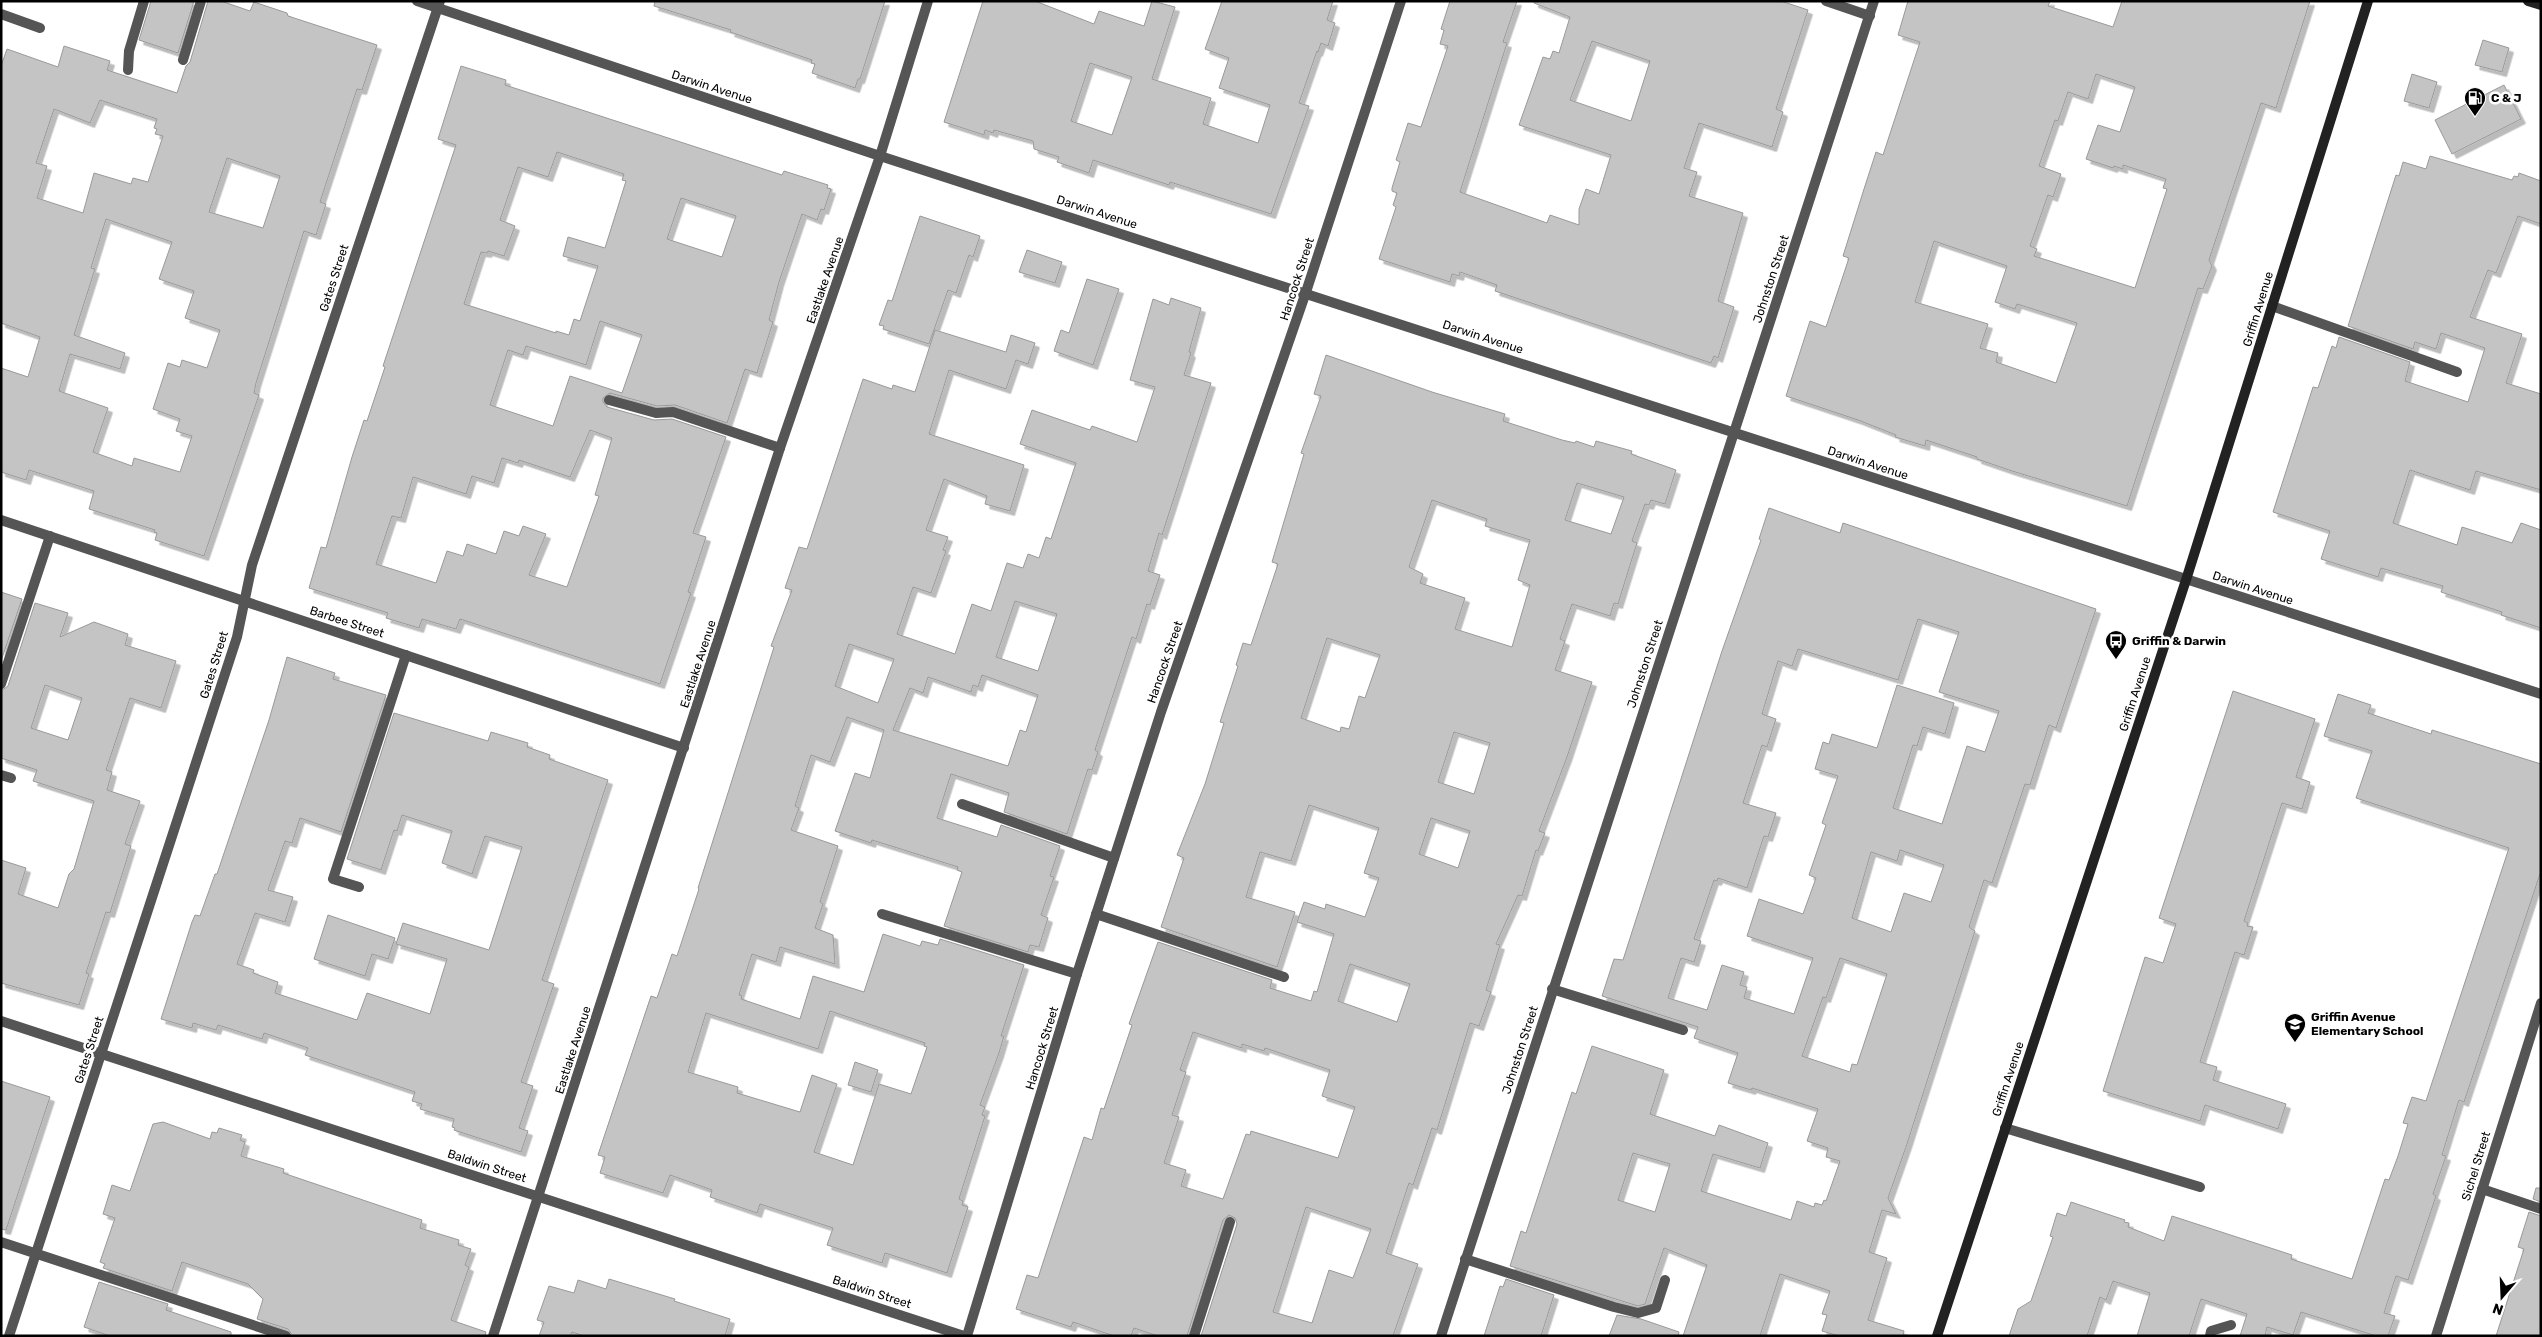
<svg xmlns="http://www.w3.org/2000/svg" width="2542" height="1337" viewBox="0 0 2542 1337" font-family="Rubik,sans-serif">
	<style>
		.building { fill: #c4c4c4; stroke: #999; fill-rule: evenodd; filter: url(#shadow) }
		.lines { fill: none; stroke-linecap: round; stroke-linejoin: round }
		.service { stroke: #555; stroke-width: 10 }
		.minor { stroke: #555; stroke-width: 10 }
		.tertiary { stroke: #555; stroke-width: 10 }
		.secondary { stroke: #222; stroke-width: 10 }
		.labels { text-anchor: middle; stroke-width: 5; stroke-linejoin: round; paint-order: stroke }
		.street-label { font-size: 12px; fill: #000; stroke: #fff }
		.poi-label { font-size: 12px; font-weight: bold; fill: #000; stroke: #fff; text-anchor: start }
	</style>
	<defs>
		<filter id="shadow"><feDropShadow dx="4.5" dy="4.5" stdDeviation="0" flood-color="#0004"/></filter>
	</defs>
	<rect width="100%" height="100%" fill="#fff"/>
	<!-- building -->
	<g class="building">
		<polygon points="151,1 194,1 178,53 139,40"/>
		<path d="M208,1H221L250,11L254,2L287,13L288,16L377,45L362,90L357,89L320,202L326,204L316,235L304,231L256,383L254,393L259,395L204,556L155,540L157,533L154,532L155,530L89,509L94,491L29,470L26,480L1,472V368L28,377L40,337L1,323V66L7,49L58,67L64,46L110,61L107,70L177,93L186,66L190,62ZM100,100L157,119L154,128L157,129L155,134L163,136L148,182L133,178L131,184L94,173L83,213L37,198L47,166L36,163L54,109L90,123ZM227,158L280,176L263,228L209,212ZM106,219L172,242L159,279L194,291L185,318L220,330L207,368L182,360L180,367L168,363L153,409L180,419L176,431L192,436L180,472L134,458L132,466L93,452L108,408L59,391L70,354L120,369L125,353L74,335L95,269L91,268Z"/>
		<polygon points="655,1 885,1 860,79 858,79 855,88 812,73 815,64 811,63 812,60 730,32 731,30 654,6"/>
		<path d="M983,1H1035L1094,24L1099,11L1144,26L1152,1L1175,7L1152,79L1211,98L1203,124L1258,143L1270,105L1219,88L1229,58L1205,49L1222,1H1333L1327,20L1335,23L1328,46L1321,43L1318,52L1317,51L1299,103L1309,106L1271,214L1170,182L1169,185L1093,160L1089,173L1057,162L1059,157L1034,149L1033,141L994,130L993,133L985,130L984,135L944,122ZM1090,63L1132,77L1112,135L1071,121Z"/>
		<path d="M1450,1H1517L1503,42L1507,43L1460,192L1547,223L1550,215L1579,225V209L1586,189L1599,194L1611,155L1519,125L1543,57L1550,59L1553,51L1559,53L1570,17L1534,3V1H1781L1808,10L1776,109L1783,112L1772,147L1699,123L1684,168L1697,172L1689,196L1743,213L1718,301L1734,307L1718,358L1714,356L1711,363L1495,291L1497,285L1460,272L1459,276L1452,274L1450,282L1379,259L1396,207L1393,205L1397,193L1392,191V188L1400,162L1396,160L1408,123L1421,127L1448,46L1440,44L1444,30L1441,29ZM1592,41L1650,61L1631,121L1570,100Z"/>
		<path d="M1908,1H2050L2048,6L2113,27L2122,1H2310L2276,108L2261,103L2209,260L2212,266L2203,289L2198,288L2127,506L2012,471L1977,459V457L1926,440L1925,446L1895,437L1896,435L1858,420L1786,396L1810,321L1826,327L1849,258L1843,256L1864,189L1876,152L1883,155L1920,42L1898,35ZM2096,74L2135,87L2120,132L2098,125L2086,159L2113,168L2114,166L2123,169V165L2166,179L2163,188L2167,189L2135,288L2034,256L2037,249L2030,246L2048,195L2053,197L2061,174L2039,166L2055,120L2058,121L2068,92L2088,99ZM1934,241L2007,266L1995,302L2015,309L2017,304L2077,323L2056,383L1996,362L1998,353L1980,348L1988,324L1915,302Z"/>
		<polygon points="2483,40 2509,48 2502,72 2475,65"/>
		<path d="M461,66L506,80L505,85L782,175L784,171L828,185L827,188L831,189L824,210L821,209L817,220L802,214L779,282L769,320L773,322L757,373L745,369L727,423L675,405L657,406L610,393L603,398V402L607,407L654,420L672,419L726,437L693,533L706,537L688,592L691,593L660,684L460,619L456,629L422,619L419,628L386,618L388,613L309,588L321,547L326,548L352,457L364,420L367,421L385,367L383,366L456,145L438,139ZM557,152L624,174L622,180L626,181L605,248L568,237L563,256L598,266L580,321L574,319L569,335L556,331V333L464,304L481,252L487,253L488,251L504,256L515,226L500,220L518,167L548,177ZM681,198L736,216L722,257L667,239ZM600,321L642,335L622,393L570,376L553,426L490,405L508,350L523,355L526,346L586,365ZM590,430L612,438L595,495L599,496L567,587L529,575L546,534L523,526L519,536L504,531L496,554L467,544L463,556L447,551L436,583L376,564L392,516L401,518L413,477L466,494L472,476L494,483L502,458L518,463L519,460L570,477Z"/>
		<polygon points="2412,74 2437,82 2429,108 2404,101"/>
		<polygon points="2504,85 2521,119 2452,154 2435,120"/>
		<polygon points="2430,156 2512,180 2514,176 2518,177 2519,173 2541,181 2541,224 2518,216 2496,273 2488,270 2470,317 2522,334 2506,383 2541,394 2541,490 2476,471 2470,490 2410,470 2393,523 2457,545 2462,527 2512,543 2521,523 2541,530 2541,628 2501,615 2502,612 2441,592 2443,586 2381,568 2378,577 2321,559 2330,531 2273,512 2313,387 2318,388 2332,346 2336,348 2339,337 2410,362 2405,381 2468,402 2485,348 2441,333 2436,349 2415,342 2413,349 2348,326 2396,175 2399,176 2403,162 2426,169"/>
		<polygon points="920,216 980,236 973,257 969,255 956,293 948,290 929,344 883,329 884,326 879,325 888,300 892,301"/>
		<polygon points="1027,250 1062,262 1055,283 1019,272"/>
		<polygon points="1087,279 1119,289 1093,365 1054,351 1061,330 1069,333"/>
		<path d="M1171,298L1201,308L1189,352L1191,353L1184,375L1211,383L1162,535L1159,533L1148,571L1160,575L1150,605L1147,604L1136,639L1132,637L1095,750L1098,752L1092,770L1088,769L1067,834L1004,812L1009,793L951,774L937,818L997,837L1001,825L1060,846L1050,876L1054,877L1041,915L1048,918L1039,947L1030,945L1028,952L944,926L962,872L957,870L958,867L872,840L871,843L835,831L855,773L870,778L884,730L847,717L830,762L811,755L795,806L799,808L791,830L838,846L820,902L823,904L815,928L833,935L835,964L780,947L776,962L752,954L739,995L742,996L741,999L800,1019L813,976L864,992L883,934L920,946L922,941L938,945L940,939L1024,965L1001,1036H1004L999,1053L980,1105L985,1107L982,1115L985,1116L959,1199L963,1201L962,1205L968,1207L947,1273L885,1253L882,1263L827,1245L833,1228L760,1204L757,1213L710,1197L712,1190L670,1175L663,1193L600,1173L605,1157L598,1155L651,996L657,998L672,954L677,956L699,889L698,888L774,647L771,646L792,590L785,588L799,547L807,549L863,379L892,389L893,385L915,392L935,330L1006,352L1011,335L1035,343L1028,364L1016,360L1006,389L949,370L929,434L1024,465L1010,511L985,504L987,496L944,479L926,530L948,537L943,550L946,551L931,593L913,587L897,634L955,654L972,604L991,611L1007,563L1023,568L1028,554L1039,558L1046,537L1051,539L1076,463L1020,444L1032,410L1090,430L1092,426L1137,442L1155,387L1130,380L1153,299L1169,305ZM1015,601L1057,614L1038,671L996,657ZM849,644L894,659L878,703L835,686ZM982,675L1038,695L1026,732L1020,730L1008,766L893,730L910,688L923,693L928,677L971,692L973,685L978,687ZM830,1011L925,1043L924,1046L927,1047L911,1094L879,1084L853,1165L814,1152L837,1084L812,1075L800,1112L737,1093L738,1087L688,1072L706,1013L818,1049Z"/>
		<path d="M1326,355L1432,392L1505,414L1503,421L1562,440L1575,443L1576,441L1594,447L1596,441L1632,451L1631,454L1676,470L1665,504L1651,500L1649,505L1645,504L1632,541L1637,543L1631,562L1618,604L1614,603L1610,616L1572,604L1560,639L1565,641L1555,670L1592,682L1567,757L1539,831L1545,833L1538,851L1536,850L1522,896L1518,895L1496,944L1500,945L1486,990L1491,992L1479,1026L1470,1023L1437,1130L1432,1128L1413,1185L1409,1183L1386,1253L1418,1264L1393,1336H1201L1237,1224L1235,1218L1229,1215L1223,1220L1187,1336H1158L1134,1328L1131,1336H1114L1073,1322L1071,1327L1016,1309L1027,1275L1038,1278L1084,1137L1092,1140L1101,1108L1104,1109L1132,1025L1129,1024L1158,942L1272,980L1270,988L1311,1001L1314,991L1317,992L1334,934L1297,922L1304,902L1325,909L1326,904L1365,917L1379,878L1364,873L1379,828L1309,805L1291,861L1260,852L1246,897L1295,912L1277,967L1161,927L1184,858L1177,855L1205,784L1224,723L1220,722L1238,666L1236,665L1243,643L1251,645L1278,564L1272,562L1304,454L1301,453L1321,396L1314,394ZM1577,483L1624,497L1611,534L1565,520ZM1432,500L1487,519L1485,526L1530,540L1518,580L1530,585L1512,647L1455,629L1465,598L1420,583L1423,574L1409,567ZM1327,638L1380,655L1365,698L1359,696L1349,729L1341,727L1340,732L1301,718ZM1454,732L1490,743L1474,794L1438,782ZM1431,818L1470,831L1458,868L1419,854ZM1350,964L1410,984L1397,1022L1338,1001ZM1193,1032L1242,1048V1044L1264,1051L1265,1048L1330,1070L1322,1096L1355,1107L1338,1158L1251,1131L1250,1135L1246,1134L1223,1199L1181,1186L1186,1170L1164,1163L1179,1117L1172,1115L1186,1072L1180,1070ZM1306,1207L1371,1229L1353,1278L1329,1270L1312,1323L1273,1312Z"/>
		<path d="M1769,508L1840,533L1843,523L2096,609L2056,728L2049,725L2030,785L2025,784L1992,883L1984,880L1969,927L1975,931L1907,1144L1888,1198L1896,1214L1882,1210L1869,1252L1887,1258L1868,1320L1904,1331L1903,1336H1839L1822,1331L1827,1315L1822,1314L1830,1291L1780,1274L1760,1336H1683L1707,1265L1664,1248L1645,1304L1638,1306L1510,1266L1521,1231L1526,1233L1572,1092L1576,1094L1592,1046L1664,1070L1650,1114L1715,1136L1719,1125L1768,1143L1760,1168L1713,1154L1701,1191L1791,1220L1797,1201L1814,1207L1815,1203L1822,1205L1824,1200L1826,1201L1840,1161L1826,1157L1828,1148L1807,1141L1818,1109L1752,1088L1751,1090L1728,1083L1738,1053L1694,1038L1698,1027L1602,996L1614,959L1623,960L1722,651L1761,540L1759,539ZM1918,619L1959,632L1939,692L1999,711L1985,752L1967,746L1942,824L1893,808L1913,745L1917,746L1923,727L1945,734L1954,703L1897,685L1877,748L1832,734L1829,744L1823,742L1815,769L1838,776L1822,823L1826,825L1809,875L1816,878L1803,914L1759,899L1747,936L1813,958L1794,1014L1744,998L1747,987L1740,985L1744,972L1722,965L1707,1010L1668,998L1681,958L1694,962L1701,941L1694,939L1714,880L1717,881L1718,878L1747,888L1764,836L1768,837L1776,813L1743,803L1762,745L1767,747L1776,719L1762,714L1778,661L1792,666L1798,649L1898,680ZM1900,850L1944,865L1931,902L1904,893L1891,932L1852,918L1871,852L1897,861ZM1840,958L1887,974L1857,1065L1852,1064L1850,1072L1802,1056L1823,997L1826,998ZM1633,1153L1670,1164L1655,1212L1618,1200Z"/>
		<polygon points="1,592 22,599 1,661"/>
		<path d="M35,603L68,613L60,637L94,622L128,634L125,645L176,661L161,708L130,698L106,770L112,772L107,790L140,801L125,844L131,846L110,913L106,912L86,973L89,974L79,1005L1,983V860L26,868L18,894L58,908L69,874L74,869L94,801L33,781L37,770L1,758V691L8,686ZM45,685L82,698L68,740L31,728Z"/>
		<polygon points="287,657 335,673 333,679 386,695 341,832 300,818 292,843 285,841 268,890 293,897 285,922 255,913 237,964 254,970 253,973 278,982 275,993 357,1020 367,993 430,1014 447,959 396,944 403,923 489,950 522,847 485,836 472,874 442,863 452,831 402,815 397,831 394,830 381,870 347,859 394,713 488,741 491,732 528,743 527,747 550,755 549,759 608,780 542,980 554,984 521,1082 533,1086 519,1128 528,1131 521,1152 454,1130 455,1128 452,1127 454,1119 420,1109 422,1104 412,1101 415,1092 305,1055 308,1048 264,1033 262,1039 218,1025 216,1030 193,1023 192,1028 161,1019 192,922 195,915 200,916 215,874 217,874 269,720"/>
		<polygon points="2233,691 2315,719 2296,777 2310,782 2302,809 2282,803 2244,921 2248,923 2247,926 2253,927 2244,955 2235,952 2200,1062 2217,1067 2213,1080 2286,1104 2278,1129 2205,1105 2200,1121 2103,1091 2145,957 2163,963 2176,924 2159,918"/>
		<polygon points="2338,694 2371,705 2368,713 2431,734 2432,730 2541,764 2541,871 2464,1102 2459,1100 2442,1155 2446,1156 2433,1194 2436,1196 2408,1280 2396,1276 2384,1313 2395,1316 2388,1336 2376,1336 2301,1312 2293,1335 2267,1327 2265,1336 2240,1336 2247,1314 2201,1299 2189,1336 2137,1336 2150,1293 2113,1281 2106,1300 2100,1297 2087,1336 2009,1336 2018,1309 2031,1301 2053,1237 2050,1236 2057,1213 2066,1216 2071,1202 2125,1220 2124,1222 2129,1223 2128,1227 2164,1241 2172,1216 2292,1255 2291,1259 2352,1279 2385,1179 2389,1180 2398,1156 2408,1124 2403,1123 2412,1097 2426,1101 2509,848 2356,798 2372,751 2324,736"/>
		<polygon points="328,915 395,938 388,959 372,954 365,976 314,959"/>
		<polygon points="855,1062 878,1070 871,1092 848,1085"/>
		<polygon points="1,1081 50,1097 6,1230 1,1229"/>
		<polygon points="163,1122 210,1139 212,1132 217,1133 219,1128 242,1135 240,1140 245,1142 241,1156 284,1169 283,1173 422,1220 420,1228 459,1240 458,1245 471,1249 465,1265 469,1267 451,1320 486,1332 485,1336 293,1336 288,1329 257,1319 263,1299 248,1284 182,1262 172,1291 103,1268 105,1264 100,1262 115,1218 103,1214 112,1185 130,1191 153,1124"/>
		<polygon points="2536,1188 2541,1188 2541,1202 2533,1199"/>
		<polygon points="2529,1212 2541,1216 2541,1336 2496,1336 2524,1249 2518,1247"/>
		<polygon points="609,1279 675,1299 674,1301 730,1319 725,1336 584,1336 572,1332 570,1336 539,1336 544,1322 537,1320 549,1286 574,1293 578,1280 606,1289"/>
		<polygon points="1506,1279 1554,1295 1541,1336 1484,1336 1500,1286 1503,1287"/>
		<polygon points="99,1282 168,1304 166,1310 231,1332 231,1336 110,1336 84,1327"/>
		<polygon points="1617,1315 1641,1319 1679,1332 1678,1336 1609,1336"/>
	</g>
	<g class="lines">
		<!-- service -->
		<g class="service">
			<polyline points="1826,1 1870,16"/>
			<polyline points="1,14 40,28"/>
			<polyline points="183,60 201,1"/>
			<polyline points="128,70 129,51 144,1"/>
			<polyline points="2272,306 2457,372"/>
			<polyline points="609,400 656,413 673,412 780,448"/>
			<polyline points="1,684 50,536"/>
			<polyline points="1,775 11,778"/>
			<polyline points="962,804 1114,858"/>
			<polyline points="359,887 333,879 406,655"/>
			<polyline points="882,914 1077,974"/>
			<polyline points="1096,914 1284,977"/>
			<polyline points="1552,989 1683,1030"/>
			<polyline points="2005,1128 2200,1187"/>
			<polyline points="2482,1189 2541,1209"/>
			<polyline points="1,1242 286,1336"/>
			<polyline points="1465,1259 1614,1307 1638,1313 1656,1308 1665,1280"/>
			<polyline points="1194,1336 1230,1222"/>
			<polyline points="2210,1336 2211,1331 2231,1325"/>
		</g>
		<!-- minor -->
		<g class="minor">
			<polyline points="1,520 684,748"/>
			<polyline points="1,1021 964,1336"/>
			<polyline points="9,1336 237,637 252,565 440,1"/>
			<polyline points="493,1336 780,448 880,156 928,1"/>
			<polyline points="967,1336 1077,974 1161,712 1306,292 1401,1"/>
			<polyline points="1441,1336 1874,1"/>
			<polyline points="2436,1336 2541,1003"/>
		</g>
		<!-- tertiary -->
		<polyline class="tertiary" points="417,1 880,156 2541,694"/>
		<!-- secondary -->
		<g class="secondary">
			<polyline points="2528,1 2541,5"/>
			<polyline points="1937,1336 2186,580 2368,1"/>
		</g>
	</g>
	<!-- icons -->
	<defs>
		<g id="fuel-pin" transform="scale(1.125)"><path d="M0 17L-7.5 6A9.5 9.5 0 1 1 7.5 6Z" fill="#000" stroke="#fff"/><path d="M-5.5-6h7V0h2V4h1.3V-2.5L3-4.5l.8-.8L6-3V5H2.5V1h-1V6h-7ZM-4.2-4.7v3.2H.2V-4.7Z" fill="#fff"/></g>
		<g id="bus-pin" transform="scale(1.125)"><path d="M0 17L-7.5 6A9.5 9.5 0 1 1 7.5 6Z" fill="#000" stroke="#fff"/><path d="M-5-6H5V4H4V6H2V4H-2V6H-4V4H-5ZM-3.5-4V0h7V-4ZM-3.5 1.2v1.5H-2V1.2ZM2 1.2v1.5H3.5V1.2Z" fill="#fff"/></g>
		<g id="school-pin" transform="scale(1.125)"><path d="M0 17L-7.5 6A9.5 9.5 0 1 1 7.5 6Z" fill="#000" stroke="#fff"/><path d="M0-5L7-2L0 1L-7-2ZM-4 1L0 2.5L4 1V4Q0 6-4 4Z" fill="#fff"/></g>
	</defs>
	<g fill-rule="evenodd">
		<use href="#fuel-pin" x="2475" y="98"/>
		<use href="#bus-pin" x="2116" y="641"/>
		<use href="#school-pin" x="2295" y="1024"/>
	</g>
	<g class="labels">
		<!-- street labels -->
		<g class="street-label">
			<text transform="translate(712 87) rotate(18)" y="4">Darwin Avenue</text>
			<text transform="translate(1097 212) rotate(18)" y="4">Darwin Avenue</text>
			<text transform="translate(334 278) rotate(-72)" y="4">Gates Street</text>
			<text transform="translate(1297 279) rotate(-72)" y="4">Hancock Street</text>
			<text transform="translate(1771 279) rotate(-72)" y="4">Johnston Street</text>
			<text transform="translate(825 280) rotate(-71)" y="4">Eastlake Avenue</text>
			<text transform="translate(2258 309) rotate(-73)" y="4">Griffin Avenue</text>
			<text transform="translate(1483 337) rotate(18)" y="4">Darwin Avenue</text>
			<text transform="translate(1868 463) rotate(18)" y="4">Darwin Avenue</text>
			<text transform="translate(2253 588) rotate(18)" y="4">Darwin Avenue</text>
			<text transform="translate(347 622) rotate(18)" y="4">Barbee Street</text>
			<text transform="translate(1165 662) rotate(-71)" y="4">Hancock Street</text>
			<text transform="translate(698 664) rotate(-72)" y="4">Eastlake Avenue</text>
			<text transform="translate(1645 664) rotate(-72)" y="4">Johnston Street</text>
			<text transform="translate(214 665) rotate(-73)" y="4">Gates Street</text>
			<text transform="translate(2135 694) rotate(-72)" y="4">Griffin Avenue</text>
			<text transform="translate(1042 1048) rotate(-73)" y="4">Hancock Street</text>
			<text transform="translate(89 1050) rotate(-72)" y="4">Gates Street</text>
			<text transform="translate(573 1050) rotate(-72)" y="4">Eastlake Avenue</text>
			<text transform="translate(1520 1050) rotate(-72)" y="4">Johnston Street</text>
			<text transform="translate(2008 1079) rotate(-72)" y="4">Griffin Avenue</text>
			<text transform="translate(487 1166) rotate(18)" y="4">Baldwin Street</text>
			<text transform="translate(2476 1166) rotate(-73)" y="4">Sichel Street</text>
			<text transform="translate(872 1292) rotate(18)" y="4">Baldwin Street</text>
		</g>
		<!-- poi labels -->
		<g class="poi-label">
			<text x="2491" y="102">C &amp; J</text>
			<text x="2132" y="645">Griffin &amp; Darwin</text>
			<text x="2311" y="1021">Griffin Avenue<tspan x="2311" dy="14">Elementary School</tspan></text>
		</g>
	</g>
	<!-- border -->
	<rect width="2542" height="1337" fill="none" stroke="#000000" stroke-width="5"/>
	<!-- north arrow -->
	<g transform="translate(2502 1297) rotate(199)" stroke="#ffffff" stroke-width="4" paint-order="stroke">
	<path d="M0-4L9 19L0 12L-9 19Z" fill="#000000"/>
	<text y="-8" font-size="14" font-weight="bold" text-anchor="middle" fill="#000000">N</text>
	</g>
</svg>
